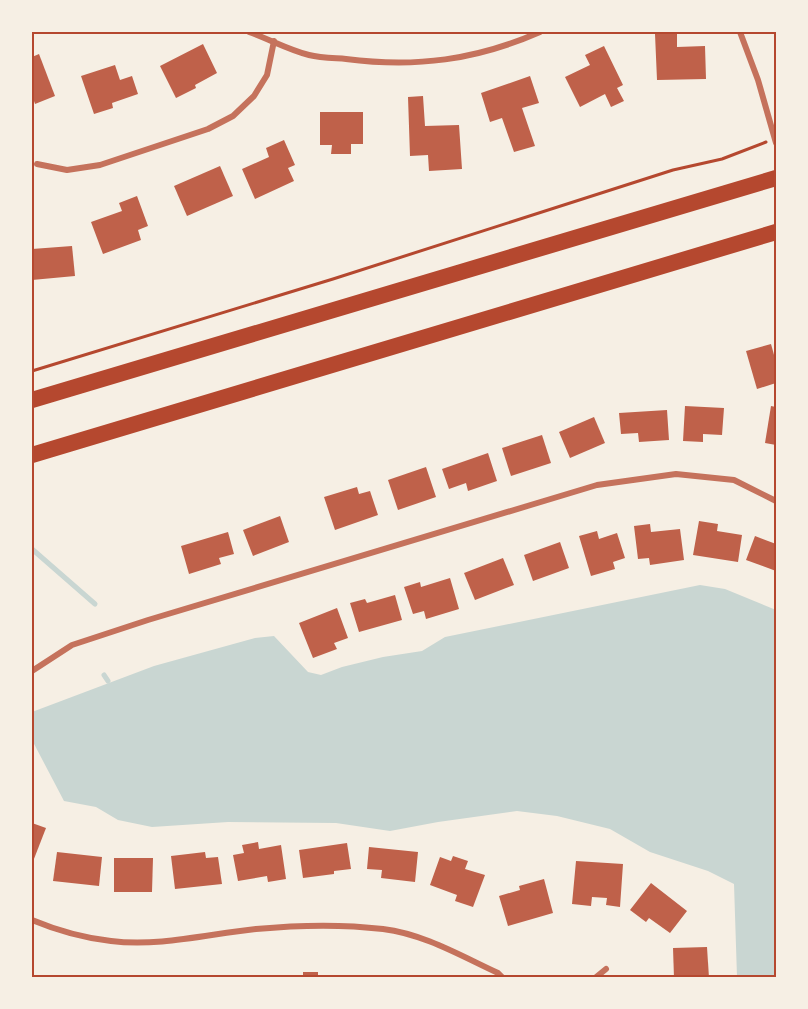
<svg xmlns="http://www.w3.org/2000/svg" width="808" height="1009" viewBox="0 0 808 1009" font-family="'Fira Sans',sans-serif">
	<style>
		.water { fill: #c9d6d2 }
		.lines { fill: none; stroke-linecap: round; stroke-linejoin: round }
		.stream { stroke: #c9d6d2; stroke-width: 5 }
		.building { fill: #bf614a }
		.path { stroke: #b5482f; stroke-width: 3 }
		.minor { stroke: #c5725c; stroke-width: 6 }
		.trunk { stroke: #b5482f; stroke-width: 16 }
		.neatline { fill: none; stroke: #b5482f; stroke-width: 2 }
	</style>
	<rect width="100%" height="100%" fill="#f6efe4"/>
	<!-- water -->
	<polygon class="water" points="700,585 725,589 776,610 776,977 737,977 734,884 708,871 650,852 610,829 557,816 517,811 438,822 390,831 336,823 228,822 152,827 118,820 96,807 64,801 32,740 32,712 154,666 255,638 274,636 308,672 321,675 342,667 383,657 422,651 445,637"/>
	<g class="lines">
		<!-- stream -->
		<g class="stream">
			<polyline points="32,549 95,604"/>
			<polyline points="104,675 108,681"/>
		</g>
	</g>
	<!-- building -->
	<g class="building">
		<polygon points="655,34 677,34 677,47 705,46 706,79 657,80"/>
		<polygon points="203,44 217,73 195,85 196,88 176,98 160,66"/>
		<polygon points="604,46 623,85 617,88 624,101 611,107 605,94 580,107 565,77 590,65 585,55"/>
		<polygon points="39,54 55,96 35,104 32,95 32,57"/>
		<polygon points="115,65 120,80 132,76 138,94 112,103 113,108 94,114 81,76"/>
		<polygon points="530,76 539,103 522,108 535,146 514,152 502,118 490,122 481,93"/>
		<polygon points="423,96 425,126 459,125 462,169 429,171 428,155 410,156 408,97"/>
		<polygon points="320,112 363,112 363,144 351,144 351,154 331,154 332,145 320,145"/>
		<polygon points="284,140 295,165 288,168 294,181 255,199 242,169 269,157 266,148"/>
		<polygon points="220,166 233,196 187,216 174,186"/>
		<polygon points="137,196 148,226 138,230 141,240 103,254 91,222 122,211 119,203"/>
		<polygon points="72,246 75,276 32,280 32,249"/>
		<polygon points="771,344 776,362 776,383 757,389 746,351"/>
		<polygon points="685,406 724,408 722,435 703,434 703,442 683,441"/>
		<polygon points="771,406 776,407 776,445 765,443"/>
		<polygon points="667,410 669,440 639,442 638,433 621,434 619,413"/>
		<polygon points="594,417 605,443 570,458 559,432"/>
		<polygon points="542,435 551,463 511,476 502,448"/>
		<polygon points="488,453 497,481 468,491 466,483 449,489 442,469"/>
		<polygon points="426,467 436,497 398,510 388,480"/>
		<polygon points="357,487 359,494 370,491 378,515 335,530 324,497"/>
		<polygon points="280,516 289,542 253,556 243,530"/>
		<polygon points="699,521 718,524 717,531 742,535 738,562 693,555"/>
		<polygon points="650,524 651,532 680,529 684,560 650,565 649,558 638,559 634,526"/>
		<polygon points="597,531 599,539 617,533 625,558 613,562 615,569 591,576 579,536"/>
		<polygon points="228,532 234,554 219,558 221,564 189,574 181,546"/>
		<polygon points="755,536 776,544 776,571 746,560"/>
		<polygon points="560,542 569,568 533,581 524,555"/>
		<polygon points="503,558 514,585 475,600 464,573"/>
		<polygon points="450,578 459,609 426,619 424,611 413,614 404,587 420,582 421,587"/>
		<polygon points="395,595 402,620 359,632 350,603 365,599 367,603"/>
		<polygon points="337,608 348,638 334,643 337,649 313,658 299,623"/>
		<polygon points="32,823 46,828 32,864"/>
		<polygon points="258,842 259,849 281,845 286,879 268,882 267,876 238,881 233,855 244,853 242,845"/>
		<polygon points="347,843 351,869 334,871 334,874 303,878 299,850"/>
		<polygon points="369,847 418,852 415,882 381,878 382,870 367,869"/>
		<polygon points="57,852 102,857 99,886 53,881"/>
		<polygon points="205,852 206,858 218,857 222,884 175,889 171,856"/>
		<polygon points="453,856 468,861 465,869 485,875 473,907 455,901 457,895 430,885 440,857 451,861"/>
		<polygon points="114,858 153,858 152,892 114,892"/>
		<polygon points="576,861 623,864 620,907 606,905 607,898 592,897 591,906 572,904"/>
		<polygon points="544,879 553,913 508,926 499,896 520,890 519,886"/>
		<polygon points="651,883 687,911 670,933 649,918 646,922 630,910"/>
		<polygon points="707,947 709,978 674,978 673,948"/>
		<rect x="303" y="972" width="15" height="6"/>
	</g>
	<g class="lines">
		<!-- path -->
		<polyline class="path" points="32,371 333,279 673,170 722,159 766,142"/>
		<!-- minor -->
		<g class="minor">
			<path d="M249,32C269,39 289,50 309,55C321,58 334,58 346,59C416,68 476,60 540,32"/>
			<polyline points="740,32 758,80 776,143"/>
			<polyline points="37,164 67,170 100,165 208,129 233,116 254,96 267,75 274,41"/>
			<polyline points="32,671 72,645 148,620 597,485 676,474 734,480 776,501"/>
			<path d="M32,920C56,930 84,938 111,941C159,947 208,934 256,929C298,925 341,924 383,929C424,934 461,956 498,973L503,978"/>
			<polyline points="595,978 606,969"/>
		</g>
		<!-- trunk -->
		<g class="trunk">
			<polyline points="32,400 776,178"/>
			<polyline points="32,455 776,232"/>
		</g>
	</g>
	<!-- border -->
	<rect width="808" height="1009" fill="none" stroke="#f6efe4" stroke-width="66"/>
	<rect x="33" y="33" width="742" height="943" class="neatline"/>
</svg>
